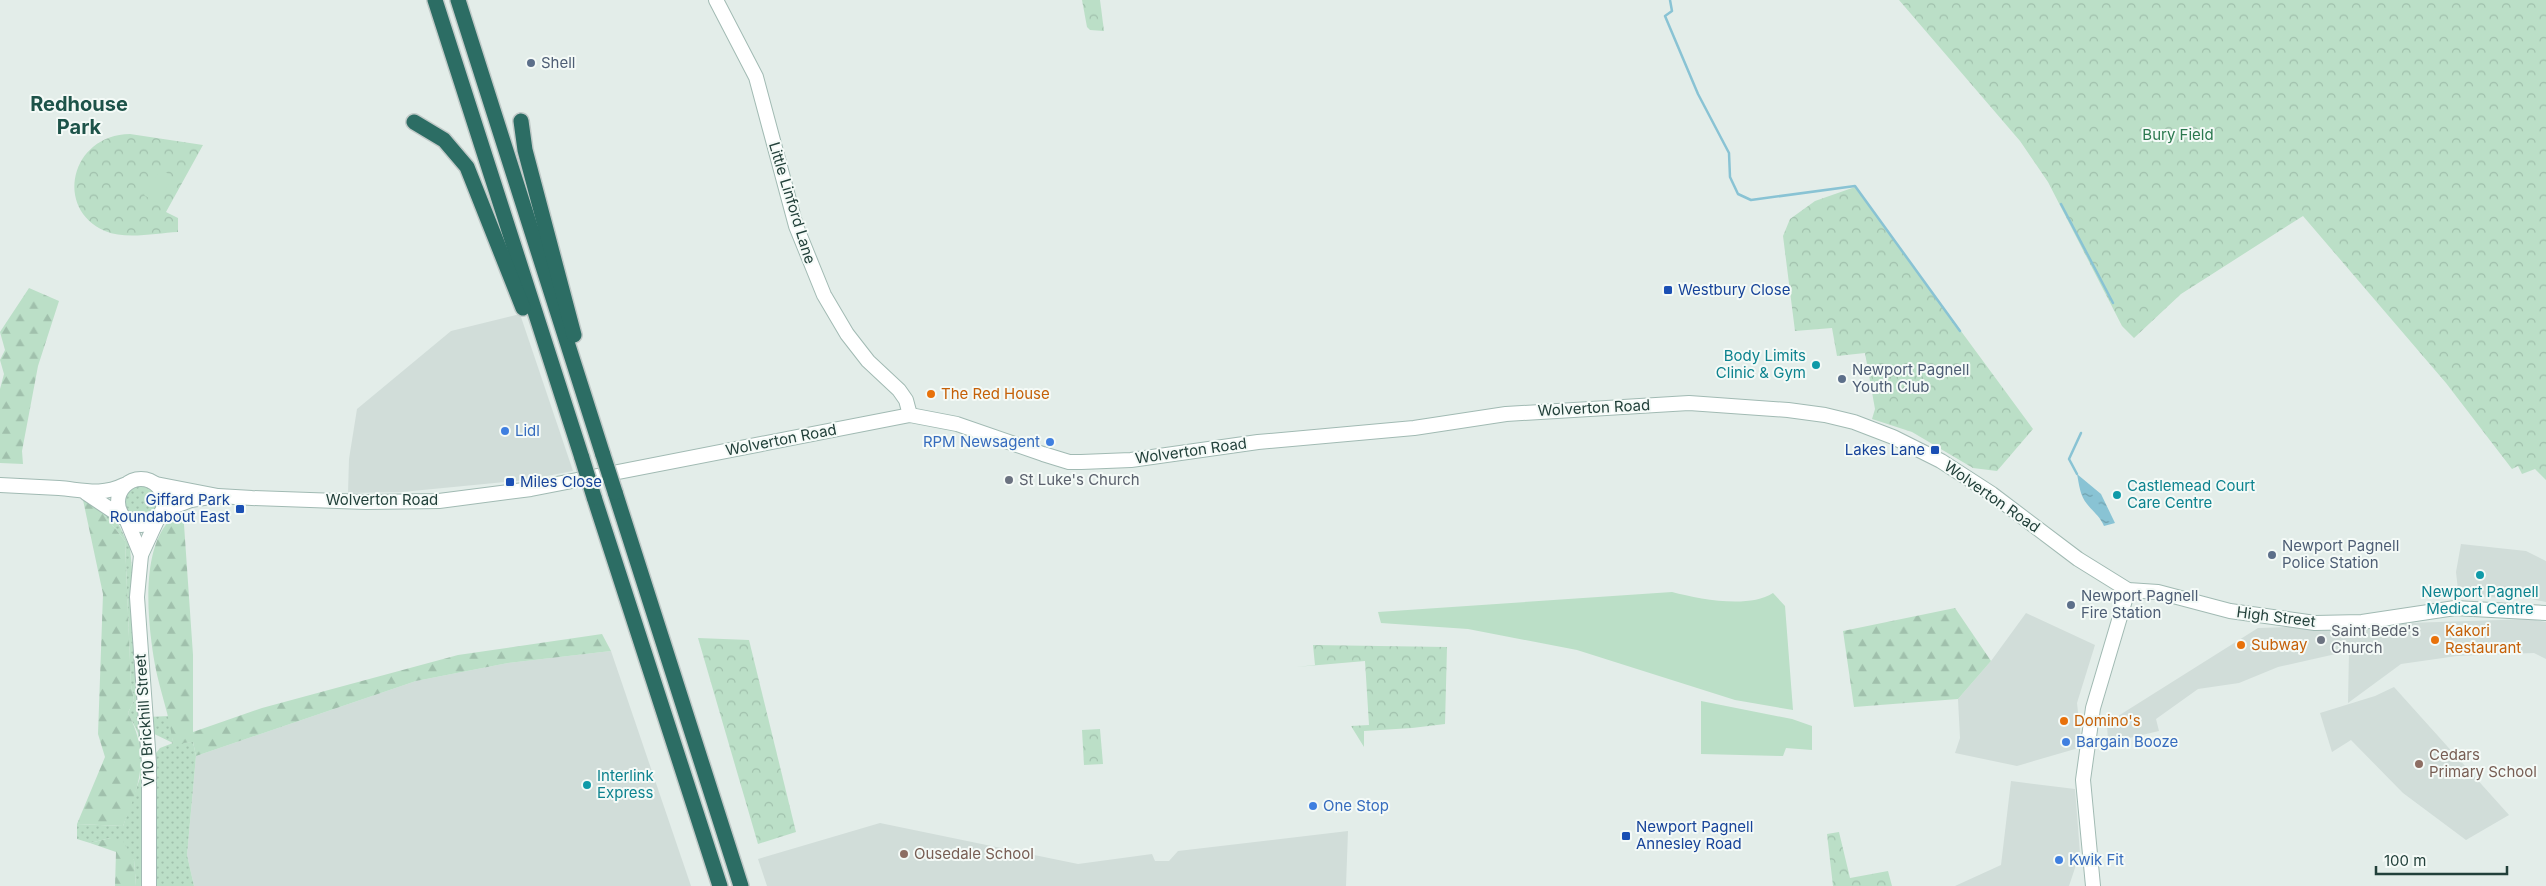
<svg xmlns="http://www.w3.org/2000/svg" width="2546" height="886" viewBox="0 0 2546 886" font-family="Inter,sans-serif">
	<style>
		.built { fill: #d1ddd9 }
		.grass { fill: url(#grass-dots); fill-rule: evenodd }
		.forest { fill: url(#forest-firs) }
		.park { fill: url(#park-crowns) }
		.garden { fill: #bbdfc7 }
		.water { fill: url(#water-ripples) }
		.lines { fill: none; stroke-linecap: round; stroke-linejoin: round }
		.stream { stroke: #89c3d4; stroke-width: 2.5 }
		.secondary-casing { stroke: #a1bab3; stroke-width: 16 }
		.highway-casing { stroke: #c1cac8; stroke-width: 18 }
		.secondary { stroke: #fff; stroke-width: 14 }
		.highway { stroke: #2c6d64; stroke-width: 15 }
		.highway-bridge-casing { stroke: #c1cac8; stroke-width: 18; stroke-linecap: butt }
		.highway-bridge { stroke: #2c6d64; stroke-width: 15 }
		.service-dot { fill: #5c6f8a; stroke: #f4faf7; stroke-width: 2 }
		.transit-dot { fill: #1a4fb4; stroke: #f4faf7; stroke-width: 2 }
		.culture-dot { fill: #0f9aa8; stroke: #f4faf7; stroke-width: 2 }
		.food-dot { fill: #e8710a; stroke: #f4faf7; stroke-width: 2 }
		.shop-dot { fill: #3f7fe0; stroke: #f4faf7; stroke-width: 2 }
		.worship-dot { fill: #6b7280; stroke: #f4faf7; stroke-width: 2 }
		.education-dot { fill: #8d6e63; stroke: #f4faf7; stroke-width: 2 }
		.labels { text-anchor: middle; stroke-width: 4; stroke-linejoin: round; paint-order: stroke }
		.service-label { font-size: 15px; fill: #4e5e75; stroke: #f4faf7; text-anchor: start }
		.park-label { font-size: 15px; fill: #2a784e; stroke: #f4faf7 }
		.street-label { font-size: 15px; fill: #22403a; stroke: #f4faf7 }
		.transit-label { font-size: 15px; fill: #164399; stroke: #f4faf7; text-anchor: start }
		.culture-label { font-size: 15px; fill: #0d838f; stroke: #f4faf7; text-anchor: start }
		.food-label { font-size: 15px; fill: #c56008; stroke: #f4faf7; text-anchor: start }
		.shop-label { font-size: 15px; fill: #366cbe; stroke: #f4faf7; text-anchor: start }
		.worship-label { font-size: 15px; fill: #5b616d; stroke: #f4faf7; text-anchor: start }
		.education-label { font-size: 15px; fill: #785e54; stroke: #f4faf7; text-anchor: start }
		.district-label { font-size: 20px; font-weight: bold; fill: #1d5349; stroke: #f4faf7 }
	</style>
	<defs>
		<pattern id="grass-dots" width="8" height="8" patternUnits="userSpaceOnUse" patternTransform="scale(1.25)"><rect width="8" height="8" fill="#bbdfc7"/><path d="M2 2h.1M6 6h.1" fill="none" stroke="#a0c0ac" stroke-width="1.8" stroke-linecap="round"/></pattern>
		<pattern id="forest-firs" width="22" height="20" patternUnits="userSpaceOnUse" patternTransform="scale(1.25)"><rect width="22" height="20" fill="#bbdfc7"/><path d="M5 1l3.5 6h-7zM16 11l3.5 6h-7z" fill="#a0c0ac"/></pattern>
		<pattern id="park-crowns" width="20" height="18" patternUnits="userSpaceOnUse" patternTransform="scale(1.25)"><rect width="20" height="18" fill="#bbdfc7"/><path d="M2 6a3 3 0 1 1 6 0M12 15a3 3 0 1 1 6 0" fill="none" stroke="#a0c0ac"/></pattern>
		<pattern id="water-ripples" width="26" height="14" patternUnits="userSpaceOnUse" patternTransform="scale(1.25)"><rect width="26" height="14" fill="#89c3d4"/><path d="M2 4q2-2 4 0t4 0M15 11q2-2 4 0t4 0" fill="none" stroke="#70a0ad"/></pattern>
	</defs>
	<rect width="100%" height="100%" fill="#e3ede9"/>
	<!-- built -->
	<g class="built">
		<polygon points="520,314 573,471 526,480 402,492 348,493 349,459 357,409 451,331"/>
		<polygon points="2461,544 2526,551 2546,561 2546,602 2531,599 2465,596 2458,590 2456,572"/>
		<polygon points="2026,613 2095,645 2077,703 2082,747 2017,766 1955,753 1960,738 1958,699 1991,661"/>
		<polygon points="2530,619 2546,622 2546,659 2534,653 2457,656 2401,664 2348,703 2349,651 2278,667 2239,683 2198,689 2156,719 2159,731 2108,743 2107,723 2258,628"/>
		<polygon points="611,651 691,886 194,886 187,855 196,756 416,681 508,663"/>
		<polygon points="2394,687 2509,815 2466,840 2403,793 2351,740 2332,752 2320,713 2375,696"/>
		<polygon points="2011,781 2075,789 2080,853 2069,886 1955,886 2001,865"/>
		<polygon points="880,823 1078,864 1152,854 1155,861 1169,861 1178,851 1348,831 1346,886 767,886 758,859"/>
	</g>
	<!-- grass -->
	<g class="grass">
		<circle cx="142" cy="502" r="18"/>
		<path d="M102,512L119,525L130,548L146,717L170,716L173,743L193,742L196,756L187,855L194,886H136L134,860L110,838L90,843L77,839V824L123,826L140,778L138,733L128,713L134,700L131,685L125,541ZM148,731L173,743L160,748L149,762Z"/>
	</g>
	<!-- forest -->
	<g class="forest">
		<polygon points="29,288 59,301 38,366 22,451 23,464 0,463 0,389 4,374 0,360 5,350 0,332"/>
		<path d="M83,500L102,512L125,541L131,685L134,700L128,713C150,755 140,785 123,826L77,824L105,757L98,734L103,594Z"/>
		<path d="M181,509L183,510L193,655V732L262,708L458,655L602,634L611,651L508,663L416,681L196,756L193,742L173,744C170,716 160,692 155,665C148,626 141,559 165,526C169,520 176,515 181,509Z"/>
		<polygon points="1955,608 1991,661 1958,699 1854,707 1843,631"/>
		<polygon points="110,838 123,841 134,860 136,886 115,886 116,852 90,843"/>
	</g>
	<!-- park -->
	<g class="park">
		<polygon points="1082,0 1100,0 1104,31 1090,30 1087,27"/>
		<polygon points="1899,0 2546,0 2546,480 2535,469 2522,474 2518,466 2512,469 2446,383 2303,216 2181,294 2134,338 2122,326 2048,182 2020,141"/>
		<path d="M130,134L203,145L166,212L178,218V232C156,233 126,240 105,231C54,209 70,135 130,134Z"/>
		<polygon points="1855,187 2033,429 1997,471 1973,468 1912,432 1872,419 1875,409 1865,353 1837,356 1832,328 1795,331 1783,236 1790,219 1815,201"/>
		<polygon points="698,638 749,640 796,832 758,844"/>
		<polygon points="1313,645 1447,647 1445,724 1412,728 1364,731 1364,747 1351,726 1369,725 1365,661 1296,667 1315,665"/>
		<polygon points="1100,729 1103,764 1084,765 1082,730"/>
		<polygon points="1839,832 1850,878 1888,871 1892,886 1833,886 1827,834"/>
	</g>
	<!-- garden -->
	<g class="garden">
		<polygon points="161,169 173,177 157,203 144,195"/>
		<path d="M1672,592C1700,599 1748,609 1773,593L1785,606L1793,710L1735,700L1577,650L1468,629L1381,623L1378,612Z"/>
		<polygon points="1701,701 1792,719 1812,726 1812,750 1786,748 1783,756 1701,754"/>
	</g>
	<!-- water -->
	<path class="water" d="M2077,474L2101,494L2115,523L2104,526C2099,515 2094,513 2087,504C2080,496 2079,484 2077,474Z"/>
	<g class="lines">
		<!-- stream -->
		<g class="stream">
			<polyline points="1670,0 1672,11 1665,16 1698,94 1729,153 1730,177 1738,194 1751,200 1855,186 1960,331"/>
			<polyline points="2061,204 2113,303"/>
			<polyline points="2077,474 2069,459 2081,433"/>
		</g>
		<!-- secondary casing -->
		<g class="secondary-casing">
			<g id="secondary">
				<polyline points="716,0 756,77 796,226 824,295 847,334 868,361 899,390 906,400 910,415"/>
				<circle cx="141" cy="502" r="23"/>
				<polyline points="156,484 218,496 252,498 366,502 439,501 531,489 910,415 957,424 1043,454 1069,462 1081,462 1131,460 1258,442 1414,428 1506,414 1689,403 1788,410 1825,415 1854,422 1893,437 1941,461 1992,494 2078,559 2128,590 2158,592 2230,611 2315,623 2362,622 2455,608 2546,613"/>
				<path d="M0,485C20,486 39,487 59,488C83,490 102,496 124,485"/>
				<polyline points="86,493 122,517"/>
				<polyline points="162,511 191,500 210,497"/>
				<polyline points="127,521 141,555"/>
				<polyline points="149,886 149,763 137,597 141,555 159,516"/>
				<polyline points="2093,886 2083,780 2093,708 2128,590"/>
			</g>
		</g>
		<!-- highway casing -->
		<g class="highway-casing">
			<g id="highway">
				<polyline points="435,0 582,458"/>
				<polyline points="458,0 603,455"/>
				<polyline points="521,121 525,150 574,335"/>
				<polyline points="414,122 444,140 467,167 523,308"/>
				<polyline points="615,492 741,886"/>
				<polyline points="594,497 720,886"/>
			</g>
		</g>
		<!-- secondary -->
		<use href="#secondary" class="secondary"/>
		<!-- highway -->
		<use href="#highway" class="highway"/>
		<!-- highway-bridge casing -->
		<g class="highway-bridge-casing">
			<g id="highway-bridge">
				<polyline points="603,455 615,492"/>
				<polyline points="582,458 594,497"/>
			</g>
		</g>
		<!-- highway-bridge -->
		<use href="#highway-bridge" class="highway-bridge"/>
	</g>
	<!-- markers -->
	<g class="service-dot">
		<circle cx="531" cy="63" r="5"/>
		<circle cx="1842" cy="379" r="5"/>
		<circle cx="2272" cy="555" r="5"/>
		<circle cx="2071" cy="605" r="5"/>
	</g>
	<g class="transit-dot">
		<rect x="1663" y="285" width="10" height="10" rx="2.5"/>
		<rect x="1930" y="445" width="10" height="10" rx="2.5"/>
		<rect x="505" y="477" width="10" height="10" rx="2.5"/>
		<rect x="235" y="504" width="10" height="10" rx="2.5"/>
		<rect x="1621" y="831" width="10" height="10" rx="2.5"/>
	</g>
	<g class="culture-dot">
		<circle cx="1816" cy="365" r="5"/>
		<circle cx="2117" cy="495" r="5"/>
		<circle cx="2480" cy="575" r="5"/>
		<circle cx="587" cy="785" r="5"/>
	</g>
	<g class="food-dot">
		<circle cx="931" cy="394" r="5"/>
		<circle cx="2435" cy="640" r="5"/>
		<circle cx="2241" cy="645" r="5"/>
		<circle cx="2064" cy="721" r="5"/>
	</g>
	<g class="shop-dot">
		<circle cx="505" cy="431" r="5"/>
		<circle cx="1050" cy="442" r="5"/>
		<circle cx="2066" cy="742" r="5"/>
		<circle cx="1313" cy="806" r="5"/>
		<circle cx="2059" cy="860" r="5"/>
	</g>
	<g class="worship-dot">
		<circle cx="1009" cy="480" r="5"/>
		<circle cx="2321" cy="640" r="5"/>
	</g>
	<g class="education-dot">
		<circle cx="2419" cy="764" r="5"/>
		<circle cx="904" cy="854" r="5"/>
	</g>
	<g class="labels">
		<!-- service labels -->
		<g class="service-label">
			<text x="541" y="68">Shell</text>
			<text x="1852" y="375">Newport Pagnell<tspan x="1852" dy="17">Youth Club</tspan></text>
			<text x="2282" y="551">Newport Pagnell<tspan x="2282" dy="17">Police Station</tspan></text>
			<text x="2081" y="601">Newport Pagnell<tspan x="2081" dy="17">Fire Station</tspan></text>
		</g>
		<!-- park labels -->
		<g class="park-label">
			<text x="2178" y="140">Bury Field</text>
		</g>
		<!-- street labels -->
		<g class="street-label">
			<text transform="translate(792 203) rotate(73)" y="5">Little Linford Lane</text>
			<text transform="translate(1594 408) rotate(-3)" y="5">Wolverton Road</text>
			<text transform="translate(781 440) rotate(-11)" y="5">Wolverton Road</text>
			<text transform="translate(1191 451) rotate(-8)" y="5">Wolverton Road</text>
			<text transform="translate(1992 497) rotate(35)" y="5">Wolverton Road</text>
			<text x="382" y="505">Wolverton Road</text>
			<text transform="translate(2276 617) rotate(7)" y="5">High Street</text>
			<text transform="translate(145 720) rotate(-94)" y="5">V10 Brickhill Street</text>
		</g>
		<!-- transit labels -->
		<g class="transit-label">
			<text x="1678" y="295">Westbury Close</text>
			<text x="1925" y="455" text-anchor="end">Lakes Lane</text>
			<text x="520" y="487">Miles Close</text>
			<text x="230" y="505" text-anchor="end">Giffard Park<tspan x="230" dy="17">Roundabout East</tspan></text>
			<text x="1636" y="832">Newport Pagnell<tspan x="1636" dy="17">Annesley Road</tspan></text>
		</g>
		<!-- culture labels -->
		<g class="culture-label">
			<text x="1806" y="361" text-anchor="end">Body Limits<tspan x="1806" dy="17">Clinic &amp; Gym</tspan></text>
			<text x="2127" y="491">Castlemead Court<tspan x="2127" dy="17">Care Centre</tspan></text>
			<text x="2480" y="597" text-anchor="middle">Newport Pagnell<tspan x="2480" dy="17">Medical Centre</tspan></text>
			<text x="597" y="781">Interlink<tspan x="597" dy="17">Express</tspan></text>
		</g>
		<!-- food labels -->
		<g class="food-label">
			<text x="941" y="399">The Red House</text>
			<text x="2445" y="636">Kakori<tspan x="2445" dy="17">Restaurant</tspan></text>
			<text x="2251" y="650">Subway</text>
			<text x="2074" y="726">Domino's</text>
		</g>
		<!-- shop labels -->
		<g class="shop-label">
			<text x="515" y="436">Lidl</text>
			<text x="1040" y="447" text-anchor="end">RPM Newsagent</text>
			<text x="2076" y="747">Bargain Booze</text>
			<text x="1323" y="811">One Stop</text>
			<text x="2069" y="865">Kwik Fit</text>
		</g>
		<!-- worship labels -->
		<g class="worship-label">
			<text x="1019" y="485">St Luke's Church</text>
			<text x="2331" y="636">Saint Bede's<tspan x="2331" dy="17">Church</tspan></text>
		</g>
		<!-- education labels -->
		<g class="education-label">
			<text x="2429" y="760">Cedars<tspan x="2429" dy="17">Primary School</tspan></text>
			<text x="914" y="859">Ousedale School</text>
		</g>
		<!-- district labels -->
		<g class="district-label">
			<text x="79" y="111">Redhouse<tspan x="79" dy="23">Park</tspan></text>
		</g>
	</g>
	<!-- scale -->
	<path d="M2376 866v8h131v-8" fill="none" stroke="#22403a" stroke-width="2.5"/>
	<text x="2384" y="866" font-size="15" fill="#22403a" stroke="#f4faf7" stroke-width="4" paint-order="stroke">100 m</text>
</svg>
